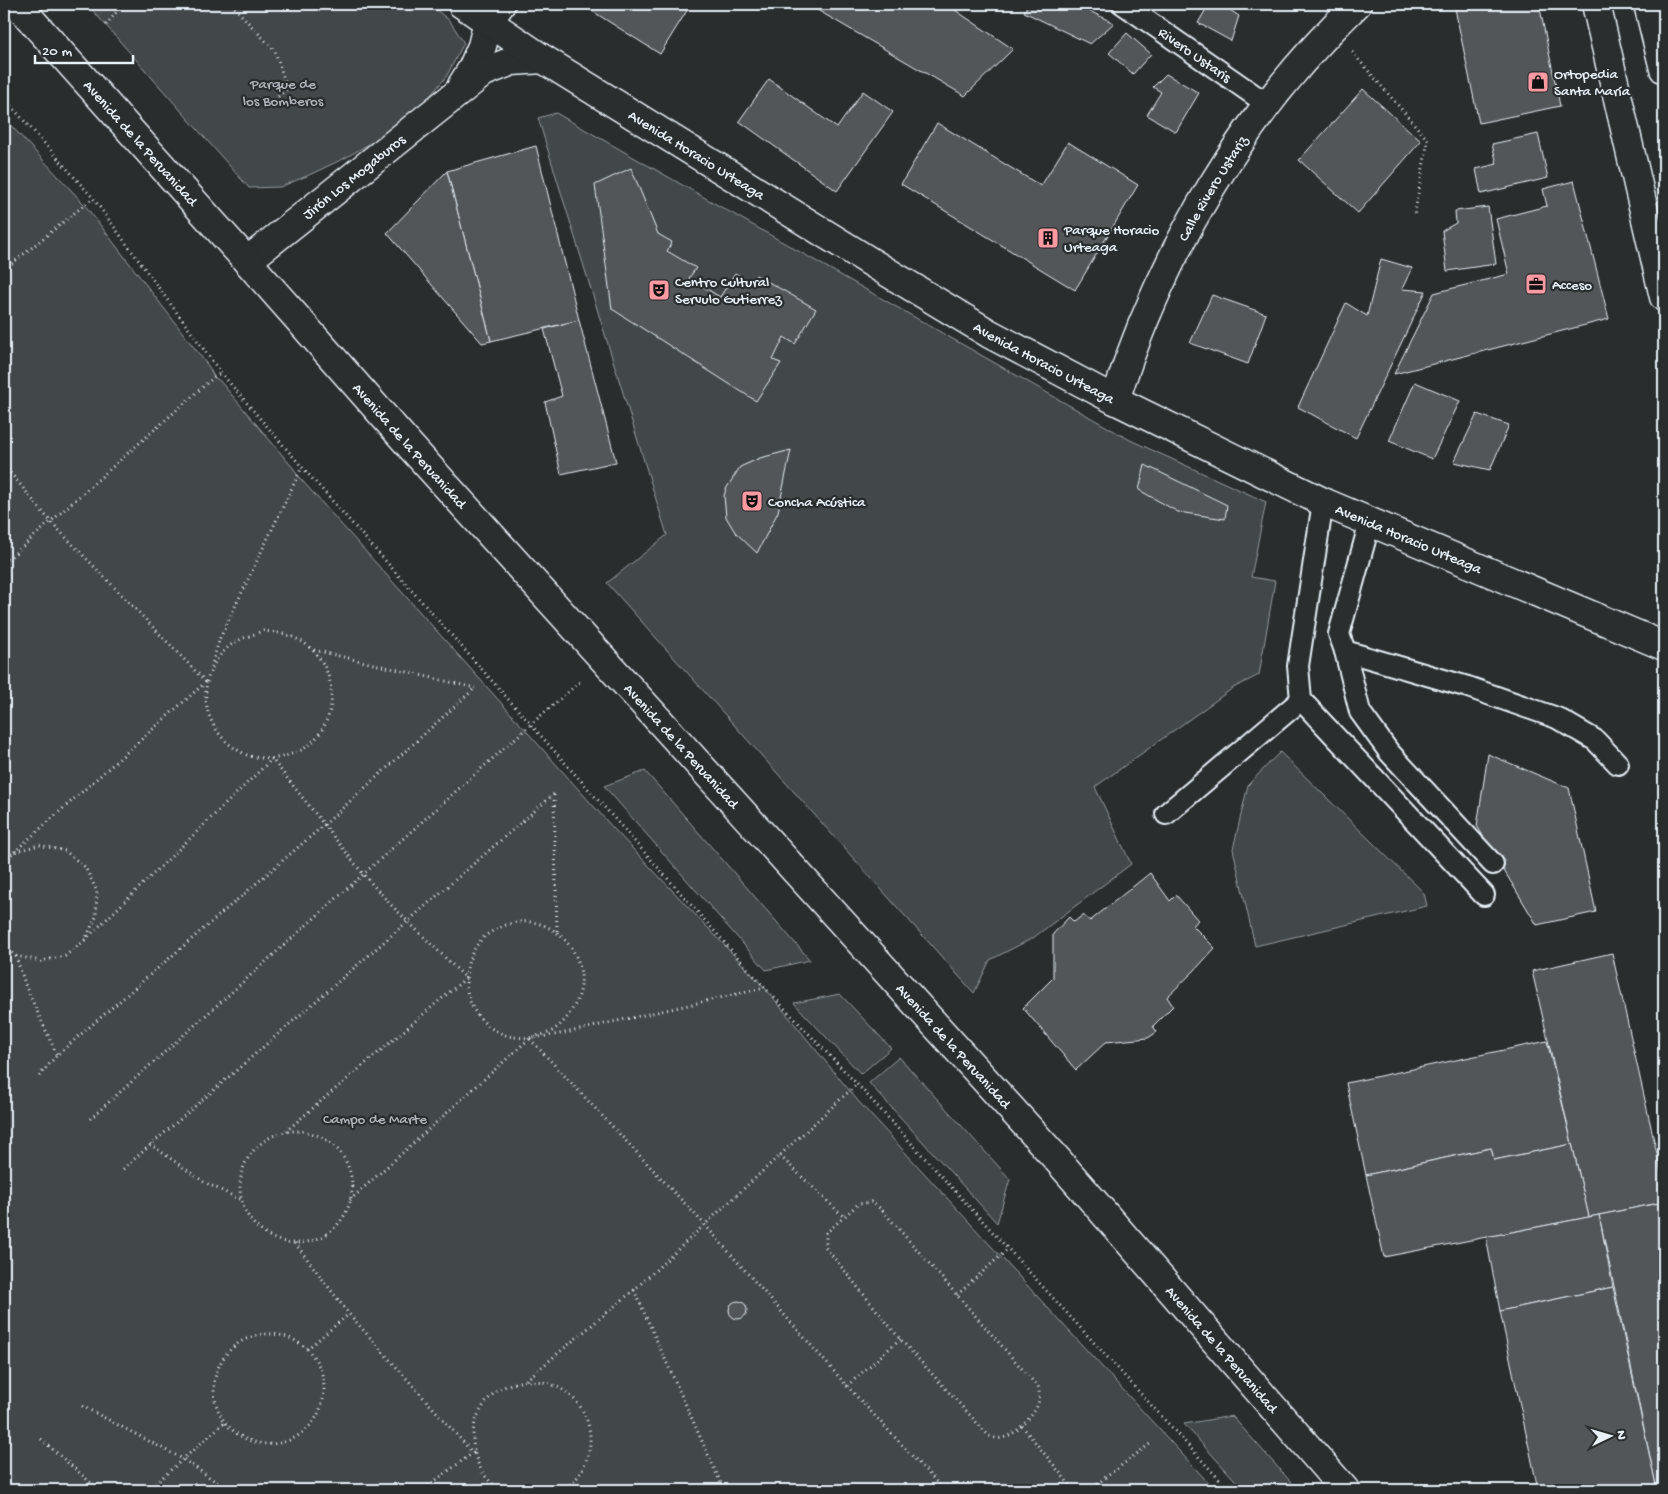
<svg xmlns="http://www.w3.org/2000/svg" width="1668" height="1494" viewBox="0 0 1668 1494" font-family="'Gochi Hand',sans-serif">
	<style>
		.green { fill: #424648; stroke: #959ca0 }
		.building { fill: #535759; stroke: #e8f1f8 }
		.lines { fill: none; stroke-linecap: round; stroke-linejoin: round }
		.service-casing { stroke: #e8f1f8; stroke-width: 24 }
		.minor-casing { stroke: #e8f1f8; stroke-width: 31 }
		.tertiary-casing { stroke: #e8f1f8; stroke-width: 31 }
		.secondary-casing { stroke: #e8f1f8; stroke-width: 31 }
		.path { stroke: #e8f1f8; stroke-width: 3; stroke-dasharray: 1 4; stroke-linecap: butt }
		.service { stroke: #2a2d2e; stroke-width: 20 }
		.minor { stroke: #2a2d2e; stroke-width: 28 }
		.tertiary { stroke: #2a2d2e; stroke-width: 28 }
		.secondary { stroke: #2a2d2e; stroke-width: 28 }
		.labels { text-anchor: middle; stroke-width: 4.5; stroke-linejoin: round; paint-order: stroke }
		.street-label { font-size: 15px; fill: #e8f1f8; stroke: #2a2d2e }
		.poi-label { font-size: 15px; fill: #e8f1f8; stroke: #2a2d2e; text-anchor: start }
		.park-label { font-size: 15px; fill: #aeb5ba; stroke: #2a2d2e }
	</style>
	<rect width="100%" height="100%" fill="#2a2d2e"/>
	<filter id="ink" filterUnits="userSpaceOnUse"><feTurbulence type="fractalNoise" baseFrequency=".02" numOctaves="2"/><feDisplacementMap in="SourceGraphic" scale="10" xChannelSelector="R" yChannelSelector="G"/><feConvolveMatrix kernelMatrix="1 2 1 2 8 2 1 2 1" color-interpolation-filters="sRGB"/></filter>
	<g filter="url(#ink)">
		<!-- green -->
		<g class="green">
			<polygon points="87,4 429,4 450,21 464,43 446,77 419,109 386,134 345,158 307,176 280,187 249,188"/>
			<polygon points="556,113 1130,440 1266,502 1251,577 1275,581 1259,675 1233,688 1095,787 1131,864 1033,938 990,960 974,993 607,583 667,535 538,118"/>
			<polygon points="4,118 84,204 209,367 214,377 220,381 294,469 298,476 614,829 765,988 858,1101 1215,1490 4,1490"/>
			<polygon points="1280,752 1424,893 1427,906 1255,946 1233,849 1248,785"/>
			<polygon points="645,771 810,960 766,970 604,786"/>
			<polygon points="840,994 891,1048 861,1074 794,1003"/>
			<polygon points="899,1057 1010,1179 997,1223 869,1083"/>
			<polygon points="1232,1416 1298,1490 1244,1490 1184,1424"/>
		</g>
		<!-- building -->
		<g class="building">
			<polygon points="581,4 691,4 660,54"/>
			<polygon points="807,4 946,4 1013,49 965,96"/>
			<polygon points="1028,4 1075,4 1114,23 1090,44 1024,12"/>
			<polygon points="1209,4 1221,4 1239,16 1231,41 1198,23"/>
			<polygon points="1454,4 1539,4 1560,106 1479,123"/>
			<polygon points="1127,33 1151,54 1133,74 1109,53"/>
			<polygon points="1166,74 1199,93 1176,132 1147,115 1161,92 1153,87"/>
			<polygon points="769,79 837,128 863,91 893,112 837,191 739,121"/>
			<polygon points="1363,89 1421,141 1358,213 1299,160"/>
			<polygon points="937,123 1041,186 1068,142 1138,185 1075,290 901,184"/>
			<polygon points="1538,134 1548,178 1481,194 1476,169 1497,164 1492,144"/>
			<polygon points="536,146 579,320 491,341 447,171"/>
			<polygon points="631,168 658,234 672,242 667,251 696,268 689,278 720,297 735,273 751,283 756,275 816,309 795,344 784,337 773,360 781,363 756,401 612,309 595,185"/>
			<polygon points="447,171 491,341 482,343 387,233"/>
			<polygon points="1574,181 1609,319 1394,374 1434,293 1509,274 1496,219 1547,206 1543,189"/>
			<polygon points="1488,207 1496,264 1447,271 1442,231 1456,223 1455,211"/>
			<polygon points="1381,259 1412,268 1402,289 1426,291 1356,438 1298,407 1346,303 1367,316"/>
			<polygon points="1212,295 1266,314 1248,364 1190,343"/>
			<polygon points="579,320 616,462 561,474 545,402 562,396 544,329"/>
			<polygon points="1415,382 1460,401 1432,459 1389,441"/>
			<polygon points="1477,414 1509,425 1490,470 1454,462"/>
			<polygon points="791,450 778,512 757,553 735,532 726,517 724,496 726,489 740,467 760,458"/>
			<polygon points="1145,465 1227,505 1225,519 1178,512 1139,490"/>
			<polygon points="1488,754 1569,788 1596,912 1537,925 1477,826"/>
			<polygon points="1150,873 1170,901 1176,895 1198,920 1193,926 1215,948 1194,971 1167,997 1173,1006 1153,1026 1157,1032 1148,1038 1106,1042 1076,1070 1023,1008 1053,978 1053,934 1069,917 1074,922 1083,915 1090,921"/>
			<polygon points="1612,953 1664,1185 1664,1202 1589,1217 1532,971"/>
			<polygon points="1547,1041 1572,1144 1494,1160 1491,1148 1366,1175 1346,1083"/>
			<polygon points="1572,1144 1589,1217 1384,1257 1366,1175 1491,1148 1494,1160"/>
			<polygon points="1664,1202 1664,1490 1657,1490 1599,1215"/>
			<polygon points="1599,1215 1613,1287 1500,1311 1486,1237"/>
			<polygon points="1613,1287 1657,1490 1538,1490 1500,1311"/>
			<circle cx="738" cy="1310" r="9"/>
		</g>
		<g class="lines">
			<!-- service casing -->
			<g class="service-casing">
				<g id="service">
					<path id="s1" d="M1123,4L1267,104"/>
					<polyline points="1323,502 1298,666 1301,700 1484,895"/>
					<polyline points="1370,522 1339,634 1345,651 1468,687 1557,718 1595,740 1618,764"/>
					<polyline points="1345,651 1360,712 1389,752 1493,864"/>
					<polyline points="1166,814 1301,700"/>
				</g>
			</g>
			<!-- minor casing -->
			<g class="minor-casing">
				<g id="minor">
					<polyline points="462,85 472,69 482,46 488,21 501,4"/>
					<path id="s2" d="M247,261L484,72L512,61L543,59"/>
					<path id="s3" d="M1115,400C1163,251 1243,113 1357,4"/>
				</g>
			</g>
			<!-- tertiary casing -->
			<g class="tertiary-casing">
				<g id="tertiary">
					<path id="s4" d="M17,4L247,261L411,447L1055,1157L1345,1490"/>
					<path id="s5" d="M462,4L543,59L874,264L990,334L1115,400L1323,502L1664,646"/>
				</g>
			</g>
			<!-- secondary casing -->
			<g class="secondary-casing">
				<g id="secondary">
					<polyline points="1596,4 1664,297"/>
					<polyline points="1648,4 1664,69"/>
				</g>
			</g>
			<!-- path -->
			<g class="path">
				<polyline points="231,4 275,51 287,89 267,106"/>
				<polyline points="106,25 123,4"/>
				<polyline points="1352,52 1428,140 1414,217"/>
				<polyline points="4,98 93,198 221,373 302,467 765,988 857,1084 1229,1490"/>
				<polyline points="4,270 93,198"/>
				<polyline points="4,465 51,522 206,682"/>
				<polyline points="4,563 214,377 221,373"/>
				<polyline points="314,650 475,688"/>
				<polyline points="211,667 220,638 302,467"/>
				<polyline points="554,795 557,932"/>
				<polyline points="14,852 206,682"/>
				<polyline points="4,861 14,852 39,845 65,851 85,867 97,891 96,917 85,940 65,956 41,961 16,956 4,946"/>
				<path d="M85,940L272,759C286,756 300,753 310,744C350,708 331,641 278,633C274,633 268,631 263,631C259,632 253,635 249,636C231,642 219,653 211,670C197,702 212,738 243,753C251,758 263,758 272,759L364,875L390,904L466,978L286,1131"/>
				<polyline points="16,956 26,987 57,1055"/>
				<polyline points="530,1039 705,1225 847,1386 944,1490"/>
				<polyline points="39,1076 57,1055 324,825 475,688"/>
				<polyline points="90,1119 530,725 582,680"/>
				<circle cx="296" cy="1187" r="56"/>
				<polyline points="150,1144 204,1182 241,1200"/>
				<path d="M780,1156L844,1217L858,1204L871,1202L881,1209L1038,1387C1039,1391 1040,1396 1039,1399C1038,1413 1014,1437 1001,1438C997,1439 992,1437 989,1436L900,1339L826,1248V1233L844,1217"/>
				<polyline points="123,1169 554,794"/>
				<path d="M350,1200L530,1038C535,1036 542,1035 548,1033C557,1029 565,1021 570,1013C575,1005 580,996 581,986C585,953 555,919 522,922C511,922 502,926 493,931C479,938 469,954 467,970C462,1000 479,1028 509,1036C535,1043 590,1027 617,1021C666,1010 715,999 764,988"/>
				<polyline points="295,1243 349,1314 473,1453 422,1490"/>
				<polyline points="634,1290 724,1490"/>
				<polyline points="957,1295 1008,1249"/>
				<circle cx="269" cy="1389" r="55"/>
				<polyline points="307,1349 349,1314"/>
				<polyline points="526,1380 634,1290 857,1084"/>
				<polyline points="847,1386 900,1339"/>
				<polyline points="82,1406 183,1459 228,1490"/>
				<polyline points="1022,1426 1074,1490"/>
				<polyline points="41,1439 99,1490"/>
				<polyline points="148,1490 225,1422"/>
				<path d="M501,1490C481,1478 473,1458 473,1436C473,1423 479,1411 487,1401C493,1392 504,1386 515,1383C559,1371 600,1410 588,1455C585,1464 581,1474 574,1481C570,1485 565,1487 561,1490"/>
				<polyline points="1089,1490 1151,1443"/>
			</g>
			<!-- service -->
			<use href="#service" class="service"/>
			<!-- minor -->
			<use href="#minor" class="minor"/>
			<!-- tertiary -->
			<use href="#tertiary" class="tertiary"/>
			<!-- secondary -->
			<use href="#secondary" class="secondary"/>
		</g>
	</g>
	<!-- icons -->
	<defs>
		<g id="shop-square" transform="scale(1.125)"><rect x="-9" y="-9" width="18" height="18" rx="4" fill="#ff9aa2" stroke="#2a2d2e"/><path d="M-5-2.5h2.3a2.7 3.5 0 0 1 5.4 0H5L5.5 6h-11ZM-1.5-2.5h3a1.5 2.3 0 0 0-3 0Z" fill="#111"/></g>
		<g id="building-square" transform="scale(1.125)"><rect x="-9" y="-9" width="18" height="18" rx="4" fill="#ff9aa2" stroke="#2a2d2e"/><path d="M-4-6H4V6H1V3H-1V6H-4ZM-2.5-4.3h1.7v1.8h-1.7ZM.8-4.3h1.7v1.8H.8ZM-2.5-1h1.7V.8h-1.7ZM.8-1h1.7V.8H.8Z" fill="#111"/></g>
		<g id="office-square" transform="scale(1.125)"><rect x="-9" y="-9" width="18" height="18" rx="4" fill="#ff9aa2" stroke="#2a2d2e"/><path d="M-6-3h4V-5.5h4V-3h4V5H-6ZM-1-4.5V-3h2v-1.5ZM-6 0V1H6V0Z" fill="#111"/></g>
		<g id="theatre-square" transform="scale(1.125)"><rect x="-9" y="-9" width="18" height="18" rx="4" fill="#ff9aa2" stroke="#2a2d2e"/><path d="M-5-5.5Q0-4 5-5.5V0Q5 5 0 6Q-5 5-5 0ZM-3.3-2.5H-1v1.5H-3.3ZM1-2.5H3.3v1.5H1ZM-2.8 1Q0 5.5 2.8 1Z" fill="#111"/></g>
	</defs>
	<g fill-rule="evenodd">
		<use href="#shop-square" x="1538" y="82"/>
		<use href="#building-square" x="1048" y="238"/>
		<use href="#office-square" x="1536" y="284"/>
		<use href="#theatre-square" x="659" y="290"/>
		<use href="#theatre-square" x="752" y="501"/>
	</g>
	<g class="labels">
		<!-- street labels -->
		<g class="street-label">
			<text dy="5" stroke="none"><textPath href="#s1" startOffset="88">Rivero Ustaris</textPath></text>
			<text dy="5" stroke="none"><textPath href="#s4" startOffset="186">Avenida de la Peruanidad</textPath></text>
			<text dy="5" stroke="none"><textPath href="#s5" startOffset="279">Avenida Horacio Urteaga</textPath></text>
			<text dy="5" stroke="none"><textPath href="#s2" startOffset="136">Jirón Los Mogaburos</textPath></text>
			<text dy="5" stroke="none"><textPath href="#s3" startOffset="234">Calle Rivero Ustariz</textPath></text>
			<text dy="5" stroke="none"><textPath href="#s5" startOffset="684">Avenida Horacio Urteaga</textPath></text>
			<text dy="5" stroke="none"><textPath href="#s4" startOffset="591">Avenida de la Peruanidad</textPath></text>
			<text dy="5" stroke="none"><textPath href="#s5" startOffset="1089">Avenida Horacio Urteaga</textPath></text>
			<text dy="5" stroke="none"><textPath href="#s4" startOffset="996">Avenida de la Peruanidad</textPath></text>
			<text dy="5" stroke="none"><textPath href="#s4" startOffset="1401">Avenida de la Peruanidad</textPath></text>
			<text dy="5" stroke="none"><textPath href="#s4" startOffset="1806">Avenida de la Peruanidad</textPath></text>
		</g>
		<!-- poi labels -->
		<g class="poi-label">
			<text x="1554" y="78">Ortopedia<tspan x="1554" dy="17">Santa María</tspan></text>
			<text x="1064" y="234">Parque Horacio<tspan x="1064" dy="17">Urteaga</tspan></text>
			<text x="675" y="286">Centro Cultural<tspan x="675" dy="17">Servulo Gutierrez</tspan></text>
			<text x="1552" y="289">Acceso</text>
			<text x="768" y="506">Concha Acústica</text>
		</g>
		<!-- park labels -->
		<g class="park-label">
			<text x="283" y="88">Parque de<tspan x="283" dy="17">los Bomberos</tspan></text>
			<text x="375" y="1123">Campo de Marte</text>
		</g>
	</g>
	<!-- margin -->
	<rect width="1668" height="1494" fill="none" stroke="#2a2d2e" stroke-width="20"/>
	<rect x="10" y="10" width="1648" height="1474" fill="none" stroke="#e8f1f8" stroke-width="2" filter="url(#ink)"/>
	<!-- north arrow -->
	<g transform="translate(1610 1436) rotate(85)" stroke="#2a2d2e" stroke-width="4" paint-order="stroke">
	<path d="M0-4L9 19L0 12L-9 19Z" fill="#e8f1f8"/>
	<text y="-8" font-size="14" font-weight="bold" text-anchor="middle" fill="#e8f1f8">N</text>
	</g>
	<!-- scale -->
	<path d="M35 55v8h98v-8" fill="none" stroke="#e8f1f8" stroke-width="2.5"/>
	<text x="42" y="55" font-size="15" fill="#e8f1f8" stroke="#2a2d2e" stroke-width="4" paint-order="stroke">20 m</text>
</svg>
